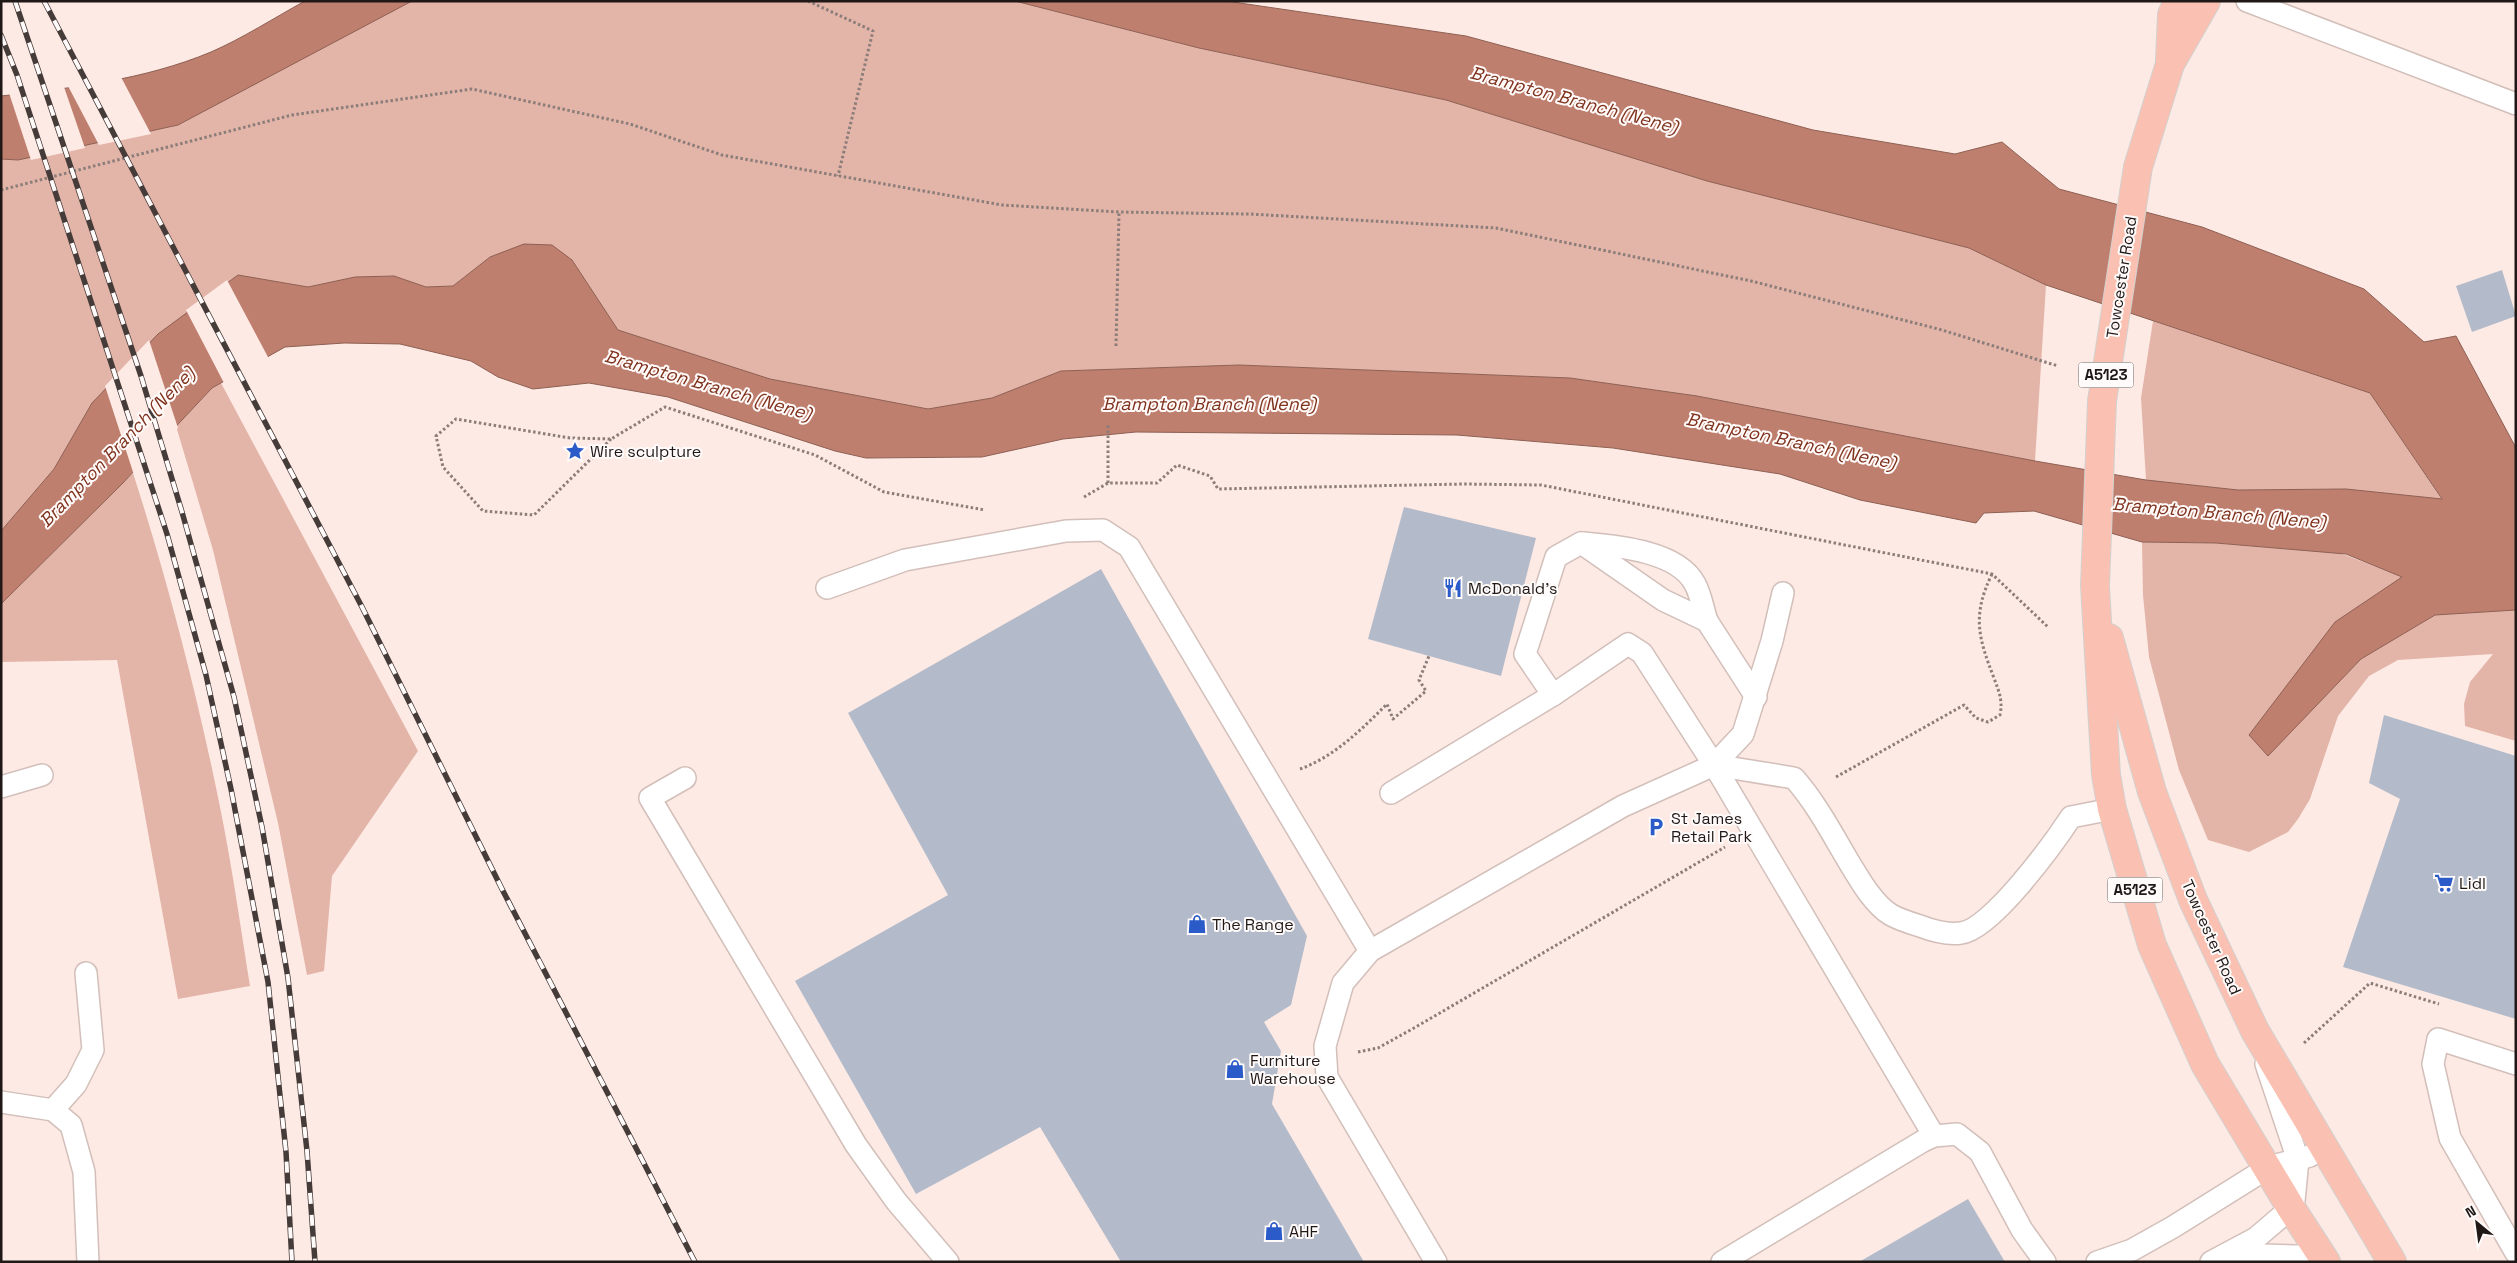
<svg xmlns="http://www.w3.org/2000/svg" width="2517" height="1263" viewBox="0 0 2517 1263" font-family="'Space Grotesk',sans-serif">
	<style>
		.green { fill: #e3b4a8 }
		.water { fill: #be7f6e; stroke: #8e6054 }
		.pier { fill: #feeae4 }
		.building { fill: #b3bbca }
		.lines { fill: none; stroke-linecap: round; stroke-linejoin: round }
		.service-casing { stroke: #d2bfba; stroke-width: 24 }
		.primary-casing { stroke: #d2d1d0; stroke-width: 30 }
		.path { stroke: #8b7d79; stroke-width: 3; stroke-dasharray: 2.5 2.5; stroke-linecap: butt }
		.service { stroke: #fff; stroke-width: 21 }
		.primary { stroke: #fac1b2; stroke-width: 28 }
		.rail-casing { stroke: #453b39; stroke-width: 5.5 }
		.rail { stroke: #fffbfa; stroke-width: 4; stroke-dasharray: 11; stroke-linecap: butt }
		.labels { text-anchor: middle; stroke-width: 4; stroke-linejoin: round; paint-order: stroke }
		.shield { fill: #fffbfa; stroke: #625c5a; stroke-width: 1 }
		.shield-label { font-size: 15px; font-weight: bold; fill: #1f1816 }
		.street-label { font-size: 16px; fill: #1f1816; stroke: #fffbfa }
		.poi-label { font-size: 16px; fill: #1f1816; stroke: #fffbfa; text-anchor: start }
		.water-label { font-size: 18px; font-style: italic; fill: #7f321d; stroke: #fffbfa }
	</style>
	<rect width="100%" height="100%" fill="#feeae4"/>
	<!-- green -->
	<g class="green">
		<polygon points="412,1 1015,1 1199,48 1446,100 1707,181 1969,248 2046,285 2035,461 1697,396 1570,378 1239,365 1061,371 992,398 928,409 770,379 618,330 572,260 490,257 453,286 426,287 394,276 355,277 308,287 238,275 92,403 54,469 1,531 1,159 18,160"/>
		<polygon points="2153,321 2370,393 2442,500 2346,489 2238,490 2146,480 2141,398"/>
		<polygon points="221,383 418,751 332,876 324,971 307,975 278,823 213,550 176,426 212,388"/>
		<path d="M133,473C169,585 199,701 222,817C233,873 241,930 250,986L178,999L117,660L1,662V604Z"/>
		<polygon points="2142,542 2216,543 2340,553 2403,577 2335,622 2267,756 2361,659 2435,615 2516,610 2516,741 2465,726 2464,704 2470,682 2493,654 2398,660 2369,676 2338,716 2310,799 2298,819 2288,832 2249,852 2208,840 2179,770 2149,657 2143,595"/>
	</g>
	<!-- water -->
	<g class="water">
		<path d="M305,1H412L178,125L18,160L1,159V96C72,88 144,80 211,52C243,38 274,18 305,1Z"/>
		<polygon points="1015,1 1226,1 1466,36 1813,130 1955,154 2002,142 2059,189 2202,227 2364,289 2424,342 2456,336 2516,448 2516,610 2435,615 2361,659 2268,756 2249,735 2335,622 2402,577 2346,554 2216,543 2142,542 2034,511 1984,513 1976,523 1860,500 1780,474 1613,448 1457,435 1136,432 1063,439 982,457 866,458 835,451 668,397 589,383 533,389 498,377 471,361 400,344 344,343 285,347 212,388 122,484 1,604 1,531 54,469 92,403 158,334 238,275 308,287 355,277 394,276 426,287 453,286 490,257 524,244 552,245 572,260 618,330 770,379 928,409 992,398 1061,371 1239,365 1570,378 1697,396 2035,461 2146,480 2238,490 2346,489 2442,499 2370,393 2046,285 1969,248 1707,181 1446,100 1199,48"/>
	</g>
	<!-- pier -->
	<g class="pier">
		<polygon points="121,77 151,134 99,145 68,86"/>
		<polygon points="64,87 85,148 31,160 9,93"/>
		<polygon points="227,280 269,359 224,383 186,310"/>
		<polygon points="149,340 178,428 134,475 105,386"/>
	</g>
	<!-- building -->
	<g class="building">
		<polygon points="2502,270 2516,316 2472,332 2456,286"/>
		<polygon points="1404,507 1536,538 1501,676 1368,639"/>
		<polygon points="1101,569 1307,936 1291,1005 1264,1022 1281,1051 1272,1104 1364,1262 1121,1262 1040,1127 916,1194 795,981 948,895 848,713"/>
		<polygon points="2384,715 2516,756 2516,1019 2343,967 2400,799 2369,783"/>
		<polygon points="1968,1199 2005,1262 1859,1262"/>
	</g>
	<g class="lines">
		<!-- service casing -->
		<g class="service-casing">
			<g id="service">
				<polyline points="2247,1 2516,104"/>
				<path d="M1584,543C1617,546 1678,551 1695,584C1701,595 1703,609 1707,621"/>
				<polyline points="827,588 905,560 1066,531 1103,530 1129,547 1370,951"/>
				<polyline points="1553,695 1525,654 1556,557 1581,543 1663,600 1707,621 1756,697"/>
				<path d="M1714,765L1794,778C1824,812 1842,855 1868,892C1885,915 1894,918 1920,926C1933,931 1947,935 1961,933C1991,930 2054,843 2071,817L2112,809"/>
				<polyline points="685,778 650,798 856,1145 896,1201 948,1262"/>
				<polyline points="1,787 42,775"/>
				<polyline points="1391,793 1553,695 1628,644 1642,653 1714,765 1934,1136"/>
				<polyline points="2516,1064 2438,1039 2433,1064 2450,1138 2516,1253"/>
				<polyline points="1,1102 53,1110 71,1125 84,1172 88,1262"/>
				<polyline points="53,1110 76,1084 93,1050 86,973"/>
				<polyline points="2228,1254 2298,1256 2303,1262"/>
				<polyline points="1436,1262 1327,1077 1325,1046 1343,983 1370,951 1623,806 1714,765 1743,734 1772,641 1783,593"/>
				<polyline points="1722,1262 1923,1141 1934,1136 1957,1134 1980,1152 2022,1230 2045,1262"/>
				<polyline points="2097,1262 2132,1250 2173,1227 2269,1167 2310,1156"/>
				<polyline points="2211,1262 2256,1238 2291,1208 2294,1201 2298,1160 2266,1064"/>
			</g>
		</g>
		<!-- primary casing -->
		<g class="primary-casing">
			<g id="primary">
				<polyline points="2206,1 2170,64 2138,167 2102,401 2095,586 2106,775 2112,809 2152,945 2205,1064 2291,1208 2326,1262"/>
				<polyline points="2170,60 2172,15 2178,1"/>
				<polyline points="2109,638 2152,792 2193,900 2255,1031 2392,1262"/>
			</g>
		</g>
		<!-- path -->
		<g class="path">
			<polyline points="808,1 873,31 838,176"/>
			<polyline points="1,190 292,115 472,89 630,124 722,155 1002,205 1119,212 1249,214 1496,228 1751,281 1942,330 2058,366"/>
			<polyline points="1116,346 1119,212"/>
			<polyline points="611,439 534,515 483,511 443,467 436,436 456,419 570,438 611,439 665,407 815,455 884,492 985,510"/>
			<polyline points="1108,483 1108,425"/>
			<polyline points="1084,497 1108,483 1157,483 1177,465 1210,476 1218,489 1464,484 1541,485 1992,574 2048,627"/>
			<path d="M1300,769C1334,757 1362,729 1387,704L1393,719L1426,691L1419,680L1429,656"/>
			<path d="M1836,777L1964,705L1976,718L1988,722L2000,715C2003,700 1999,692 1994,678C1978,637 1972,615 1992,574"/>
			<polyline points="2304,1043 2370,983 2439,1004"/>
			<polyline points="1358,1052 1378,1048 1414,1028 1725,847"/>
		</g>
		<!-- service -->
		<use href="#service" class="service"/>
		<!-- primary -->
		<use href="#primary" class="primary"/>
		<!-- rail casing -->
		<g class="rail-casing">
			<g id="rail">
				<polyline points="15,1 141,376 182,512 234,697 262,827 288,978 307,1151 315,1262"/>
				<polyline points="44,1 362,607 502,889 695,1262"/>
				<polyline points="1,35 17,75 167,534 206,675 231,789 268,982 286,1152 292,1262"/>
			</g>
		</g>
		<!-- rail -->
		<use href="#rail" class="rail"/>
	</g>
	<!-- icons -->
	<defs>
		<g id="sight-bare" transform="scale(1.5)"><path d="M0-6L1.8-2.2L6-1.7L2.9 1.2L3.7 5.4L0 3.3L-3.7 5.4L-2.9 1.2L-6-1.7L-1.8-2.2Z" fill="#2a5bc9" stroke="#fffbfa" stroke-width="2.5" paint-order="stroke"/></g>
		<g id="restaurant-bare" transform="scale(1.5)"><path d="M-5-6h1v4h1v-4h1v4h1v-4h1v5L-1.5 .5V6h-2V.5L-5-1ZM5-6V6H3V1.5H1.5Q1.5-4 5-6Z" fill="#2a5bc9" stroke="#fffbfa" stroke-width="2.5" paint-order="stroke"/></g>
		<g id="parking-bare" transform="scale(1.5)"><path d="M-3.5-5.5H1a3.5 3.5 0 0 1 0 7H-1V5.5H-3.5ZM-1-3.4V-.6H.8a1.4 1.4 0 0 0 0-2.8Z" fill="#2a5bc9" stroke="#fffbfa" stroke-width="2.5" paint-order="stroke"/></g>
		<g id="supermarket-bare" transform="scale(1.5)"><path d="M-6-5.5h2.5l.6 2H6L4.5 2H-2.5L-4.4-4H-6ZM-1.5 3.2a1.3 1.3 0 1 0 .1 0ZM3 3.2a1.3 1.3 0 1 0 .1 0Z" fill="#2a5bc9" stroke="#fffbfa" stroke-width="2.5" paint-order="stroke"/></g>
		<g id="shop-bare" transform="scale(1.5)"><path d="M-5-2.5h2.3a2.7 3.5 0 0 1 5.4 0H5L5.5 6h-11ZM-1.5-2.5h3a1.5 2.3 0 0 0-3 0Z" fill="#2a5bc9" stroke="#fffbfa" stroke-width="2.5" paint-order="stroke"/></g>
	</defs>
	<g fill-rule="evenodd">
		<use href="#sight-bare" x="575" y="451"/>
		<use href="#restaurant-bare" x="1453" y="588"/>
		<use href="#parking-bare" x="1656" y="827"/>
		<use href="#supermarket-bare" x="2444" y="883"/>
		<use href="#shop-bare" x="1197" y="924"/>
		<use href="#shop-bare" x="1235" y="1069"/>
		<use href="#shop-bare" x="1274" y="1231"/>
	</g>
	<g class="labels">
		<!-- shield labels -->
		<g class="shield">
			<rect x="2078.5" y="362.5" width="55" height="25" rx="4"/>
			<rect x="2107.5" y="877.5" width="55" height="25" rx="4"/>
		</g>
		<g class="shield-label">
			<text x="2106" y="380">A5123</text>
			<text x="2135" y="895">A5123</text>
		</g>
		<!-- street labels -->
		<g class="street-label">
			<text transform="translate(2121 277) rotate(-81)" y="6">Towcester Road</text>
			<text transform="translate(2212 937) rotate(66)" y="6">Towcester Road</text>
		</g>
		<!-- poi labels -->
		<g class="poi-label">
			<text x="590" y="457">Wire sculpture</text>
			<text x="1468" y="594">McDonald's</text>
			<text x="1671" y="824">St James<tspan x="1671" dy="18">Retail Park</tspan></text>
			<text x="2459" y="889">Lidl</text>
			<text x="1212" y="930">The Range</text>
			<text x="1250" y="1066">Furniture<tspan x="1250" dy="18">Warehouse</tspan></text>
			<text x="1289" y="1237">AHF</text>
		</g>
		<!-- water labels -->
		<g class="water-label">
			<text transform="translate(1574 100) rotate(15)" y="6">Brampton Branch (Nene)</text>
			<text transform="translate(708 385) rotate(16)" y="6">Brampton Branch (Nene)</text>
			<text x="1209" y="410">Brampton Branch (Nene)</text>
			<text transform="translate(1791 441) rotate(12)" y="6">Brampton Branch (Nene)</text>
			<text transform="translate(117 447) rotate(-46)" y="6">Brampton Branch (Nene)</text>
			<text transform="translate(2219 513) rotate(5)" y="6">Brampton Branch (Nene)</text>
		</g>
	</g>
	<!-- border -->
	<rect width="2517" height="1263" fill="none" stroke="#1f1816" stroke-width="5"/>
	<!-- north arrow -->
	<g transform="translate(2477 1223) rotate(331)" stroke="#fffbfa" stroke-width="4" paint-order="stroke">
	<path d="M0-4L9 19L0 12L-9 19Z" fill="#1f1816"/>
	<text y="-8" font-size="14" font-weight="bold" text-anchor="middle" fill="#1f1816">N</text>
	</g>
</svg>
